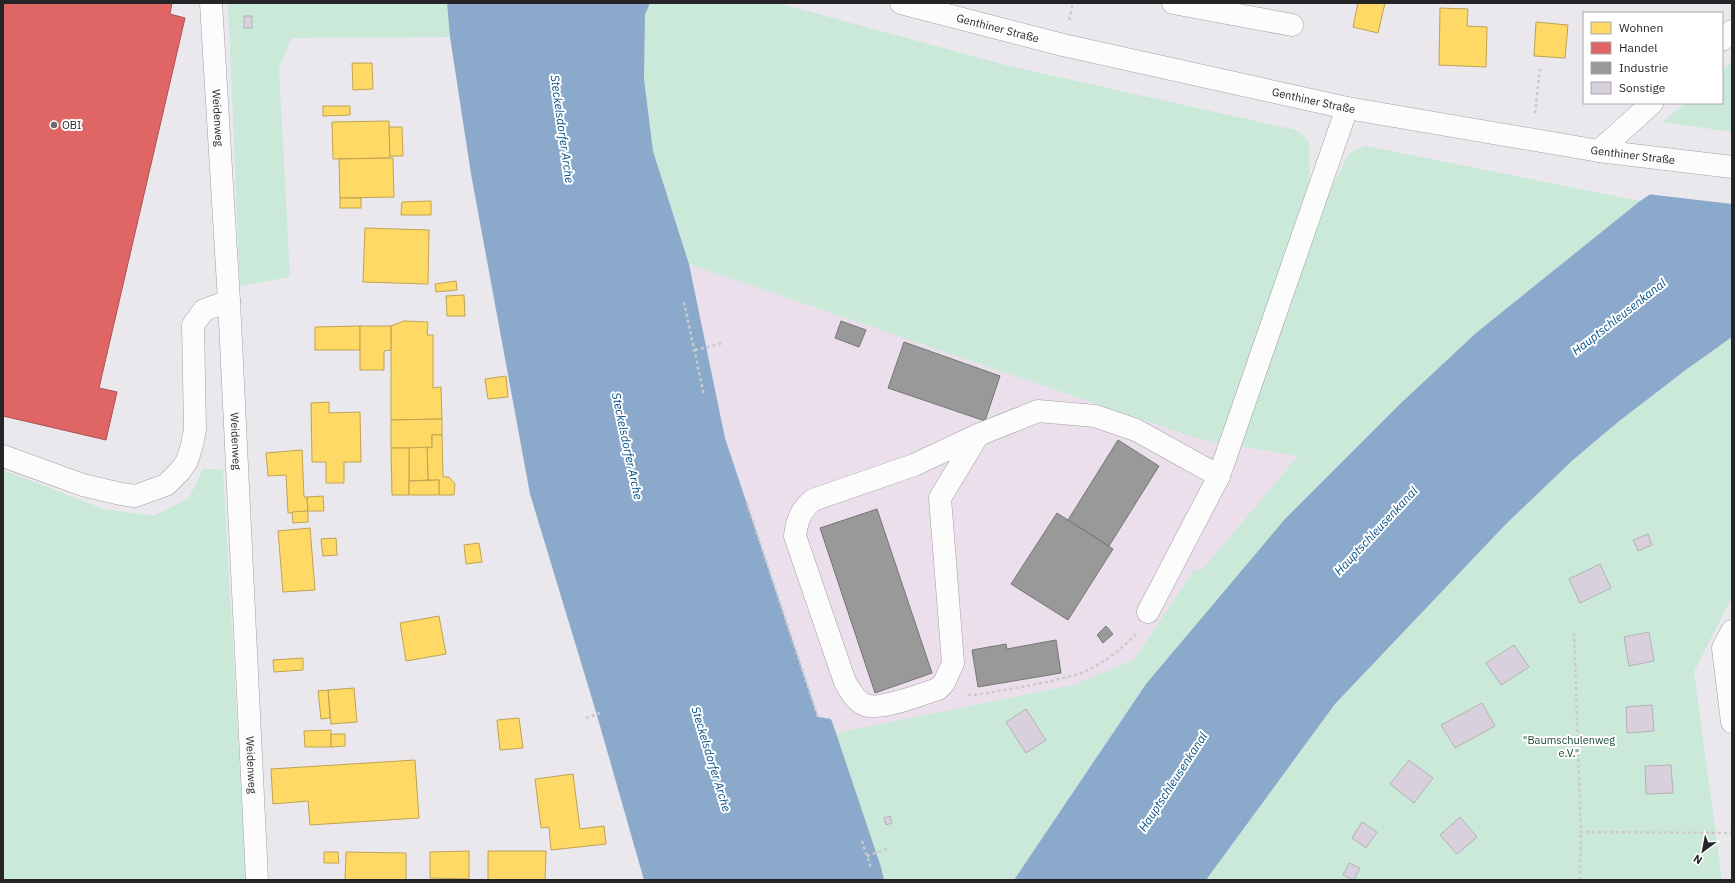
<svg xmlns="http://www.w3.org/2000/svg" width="1735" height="883" viewBox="0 0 1735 883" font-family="'IBM Plex Sans',sans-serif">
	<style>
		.industrial { fill: #eadfeb }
		.green { fill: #cae9d9 }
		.water { fill: #8baacb }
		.pier { fill: #ebe8ed }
		.homes { fill: #ffd966; stroke: #bea353 }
		.shops { fill: #e06666; stroke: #a85253 }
		.industry { fill: #999; stroke: #767677 }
		.building { fill: #d8d0dc; stroke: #b4b2b5 }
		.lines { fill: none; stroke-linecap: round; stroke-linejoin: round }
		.minor-casing { stroke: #a2a0a3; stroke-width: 23 }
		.major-casing { stroke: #a2a0a3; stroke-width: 23 }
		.path { stroke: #cbcacc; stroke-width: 2.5; stroke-dasharray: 3 3; stroke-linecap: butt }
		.minor { stroke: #fcfcfc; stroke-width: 22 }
		.major { stroke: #fcfcfc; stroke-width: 22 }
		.poi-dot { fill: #6b696c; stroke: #fff; stroke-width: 1.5 }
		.labels { text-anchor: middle; stroke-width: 4; stroke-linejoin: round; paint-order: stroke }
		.street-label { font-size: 11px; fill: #262427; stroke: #fff }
		.poi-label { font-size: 11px; fill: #262427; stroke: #fff; text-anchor: start }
		.park-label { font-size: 11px; fill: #1a4d35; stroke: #fff }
		.water-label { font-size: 12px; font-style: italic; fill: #044f88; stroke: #fff }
	</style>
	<rect width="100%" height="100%" fill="#ebe8ed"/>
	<!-- industrial -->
	<polygon class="industrial" points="689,264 1198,439 1298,456 1202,570 1194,570 1134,660 1073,685 836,733 831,719 818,717 725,438"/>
	<!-- green -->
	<g class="green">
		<polygon points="228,3 447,3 450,37 291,38 279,68 290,277 240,286"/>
		<polygon points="650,3 778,3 1009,66 1296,130 1304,136 1309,143 1310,189 1328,195 1348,155 1355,150 1366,146 1640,201 1476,333 1401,403 1146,685 1014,880 884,880 881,867 836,733 1073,685 1134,660 1194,570 1202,570 1298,456 1199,439 689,264 653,151 644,79 645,15"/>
		<polygon points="1732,61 1732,132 1662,122 1685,103 1722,103 1722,71"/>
		<polygon points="1732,337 1732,597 1694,672 1722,880 1206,880 1335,704 1506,524 1573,460 1618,422 1687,369"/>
		<polygon points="203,469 223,469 246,880 3,880 3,470 104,509 154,516 189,498"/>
	</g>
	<!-- water -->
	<g class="water">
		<polygon points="447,3 650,3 645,15 644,79 653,151 689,264 725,438 818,717 831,719 836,733 881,867 884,880 644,880 596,712 530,494 471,174 450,37"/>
		<polygon points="1732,140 1732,337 1687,369 1618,422 1573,460 1506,524 1335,704 1206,880 1014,880 1146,684 1285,519 1401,403 1476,333 1640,201"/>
	</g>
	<!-- pier -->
	<polygon class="pier" points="1732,138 1732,204 1647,194 1731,139"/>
	<!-- homes -->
	<g class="homes">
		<polygon points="1358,3 1385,3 1378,33 1353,27"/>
		<polygon points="1440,8 1468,9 1467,26 1487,27 1486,67 1439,65"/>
		<polygon points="1536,22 1568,25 1565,58 1534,56"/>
		<polygon points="352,63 372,63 373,89 353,90"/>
		<polygon points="323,106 350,106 350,115 323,116"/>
		<polygon points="389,121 390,158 333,159 332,122"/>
		<polygon points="389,127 402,127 403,156 390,156"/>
		<polygon points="393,158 394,197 340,198 339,159"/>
		<rect x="340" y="198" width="21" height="10"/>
		<polygon points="431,201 431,215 401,215 402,202"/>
		<polygon points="365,228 429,230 428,284 363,282"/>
		<polygon points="456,281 457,290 436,292 435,284"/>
		<polygon points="464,295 465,316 447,316 446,296"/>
		<polygon points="404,321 428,322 427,335 433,335 433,388 441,387 442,419 391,420 391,326"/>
		<polygon points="360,326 360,350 315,350 315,327"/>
		<polygon points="360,326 391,326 391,350 384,351 384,370 360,370"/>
		<polygon points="506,376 508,397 488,399 485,379"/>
		<polygon points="329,402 329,413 360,412 361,462 344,462 344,483 326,483 326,462 312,462 311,403"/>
		<polygon points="442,419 442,435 432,435 432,448 391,448 391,420"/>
		<polygon points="432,435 442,435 443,477 449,477 455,484 454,495 439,495 439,480 428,480 427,447 432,448"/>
		<polygon points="427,447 428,480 409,481 409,448"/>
		<polygon points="391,448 409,448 409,495 392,495"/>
		<polygon points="302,450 304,497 307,497 308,511 288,513 286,475 268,476 266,453"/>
		<polygon points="439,480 439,495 409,495 409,481"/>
		<polygon points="323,496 324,511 308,511 307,497"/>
		<polygon points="308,511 308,522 293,523 292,512"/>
		<polygon points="310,528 315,590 283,592 278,531"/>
		<polygon points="336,538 337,555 323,556 321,539"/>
		<polygon points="479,543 482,562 466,564 464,545"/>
		<polygon points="439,616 446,654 406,661 400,623"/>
		<polygon points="303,658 303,670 274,672 273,660"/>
		<polygon points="354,688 357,722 331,724 328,690"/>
		<polygon points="328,690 330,718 321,719 318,691"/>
		<polygon points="519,718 523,748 500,750 497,720"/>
		<polygon points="331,730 331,747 305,747 304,731"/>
		<polygon points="331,734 345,734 345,746 331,747"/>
		<polygon points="415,760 419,818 310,825 308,801 273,804 271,769"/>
		<polygon points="573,774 580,829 604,826 606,844 551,850 549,827 541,828 535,779"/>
		<polygon points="469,851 469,879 430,878 430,852"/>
		<polygon points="488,851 546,851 545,880 488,880"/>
		<polygon points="324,852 338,852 339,863 324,863"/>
		<polygon points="346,852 406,853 406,880 345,880"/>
	</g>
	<!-- shops -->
	<polygon class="shops" points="3,3 172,3 170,14 185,18 99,388 117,392 106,440 3,416"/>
	<!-- industry -->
	<g class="industry">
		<polygon points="841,321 866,330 859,347 835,338"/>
		<polygon points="904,342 1000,376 985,421 888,388"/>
		<polygon points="1118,440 1159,466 1109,546 1068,520"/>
		<polygon points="877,509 932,673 875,693 820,528"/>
		<polygon points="1057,513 1113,549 1068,620 1011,584"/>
		<polygon points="1106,626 1113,634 1103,643 1097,635"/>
		<polygon points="1056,640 1061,673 978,687 972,650 1006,644 1007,649"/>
	</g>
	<!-- building -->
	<g class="building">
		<rect x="244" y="16" width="8" height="12"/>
		<polygon points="1648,534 1652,545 1638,551 1633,540"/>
		<polygon points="1600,564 1611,588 1580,603 1569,579"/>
		<polygon points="1649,632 1654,661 1629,666 1624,637"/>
		<polygon points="1514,645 1529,667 1501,685 1486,663"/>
		<polygon points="1482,703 1495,726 1455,748 1441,725"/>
		<polygon points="1652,705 1654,731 1627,733 1626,707"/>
		<polygon points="1026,709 1046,740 1026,753 1006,722"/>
		<polygon points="1409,760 1433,778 1414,803 1390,784"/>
		<polygon points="1671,765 1673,793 1646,794 1645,766"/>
		<polygon points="890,816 892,823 886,825 884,818"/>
		<polygon points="1460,817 1477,837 1457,854 1440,835"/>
		<polygon points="1362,822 1377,832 1366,848 1352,838"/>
		<polygon points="1349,863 1360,868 1354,880 1343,875"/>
	</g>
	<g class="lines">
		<!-- minor casing -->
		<g class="minor-casing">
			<g id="minor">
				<path id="s1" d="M211,3L229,301L257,880"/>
				<polyline points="1173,3 1292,25"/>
				<polyline points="1722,40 1732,31"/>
				<polyline points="1599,151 1652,103"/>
				<path d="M978,435L940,498L953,663L944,683L938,689C922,694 880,711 865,705C855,701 850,690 845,682L795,536C797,520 801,510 813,500L914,465L978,435L1038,411L1095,416L1136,430L1219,476"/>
				<polyline points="3,456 83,485 121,494 135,496 166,485 180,471 187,461 192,445 195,429 193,325 204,310 229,301"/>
				<polyline points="1148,612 1219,476 1347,108"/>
				<polyline points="1732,631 1723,648 1732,722"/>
			</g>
		</g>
		<!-- major casing -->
		<g class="major-casing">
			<g id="major">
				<path id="s2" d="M901,3L1063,45L1347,108L1599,151L1732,167"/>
			</g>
		</g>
		<!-- path -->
		<g class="path">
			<polyline points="1069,20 1073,3"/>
			<polyline points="1535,113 1540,69"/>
			<polyline points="684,302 704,395"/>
			<polyline points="695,350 723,343"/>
			<polyline points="747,503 818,717"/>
			<polyline points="1574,633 1581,832 1732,833"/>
			<path d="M968,695H976C1009,689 1043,684 1075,675C1096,669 1121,650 1136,634"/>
			<polyline points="586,718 603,712"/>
			<polyline points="862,841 871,868"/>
			<polyline points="867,856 889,848"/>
			<polyline points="1580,880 1581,832"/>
		</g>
		<!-- minor -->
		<use href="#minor" class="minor"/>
		<!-- major -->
		<use href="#major" class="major"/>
	</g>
	<!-- markers -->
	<circle class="poi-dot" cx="54" cy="125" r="4"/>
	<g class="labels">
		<!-- street labels -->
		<g class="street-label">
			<text dy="4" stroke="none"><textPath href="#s2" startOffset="100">Genthiner Straße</textPath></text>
			<text dy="4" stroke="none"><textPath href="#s2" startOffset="424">Genthiner Straße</textPath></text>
			<text dy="4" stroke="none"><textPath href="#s1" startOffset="115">Weidenweg</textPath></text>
			<text dy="4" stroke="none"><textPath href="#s2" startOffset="748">Genthiner Straße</textPath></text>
			<text dy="4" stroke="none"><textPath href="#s1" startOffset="439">Weidenweg</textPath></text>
			<text dy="4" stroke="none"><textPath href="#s1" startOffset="763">Weidenweg</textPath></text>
		</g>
		<!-- poi labels -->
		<g class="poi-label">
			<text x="62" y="129">OBI</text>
		</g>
		<!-- park labels -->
		<g class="park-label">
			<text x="1569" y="744">"Baumschulenweg<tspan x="1569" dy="13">e.V."</tspan></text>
		</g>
		<!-- water labels -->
		<g class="water-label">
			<text transform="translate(562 129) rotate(82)" y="4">Steckelsdorfer Arche</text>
			<text transform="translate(1619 317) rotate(-38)" y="4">Hauptschleusenkanal</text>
			<text transform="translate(627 446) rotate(78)" y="4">Steckelsdorfer Arche</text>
			<text transform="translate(1376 531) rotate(-47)" y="4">Hauptschleusenkanal</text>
			<text transform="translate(711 759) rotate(73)" y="4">Steckelsdorfer Arche</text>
			<text transform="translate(1173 782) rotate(-57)" y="4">Hauptschleusenkanal</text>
		</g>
	</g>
	<!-- border -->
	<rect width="1735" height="883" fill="none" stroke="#262427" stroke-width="8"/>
	<!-- legend -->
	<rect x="1583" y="12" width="140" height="92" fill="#ffffff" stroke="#a8a7a9"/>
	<rect x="1591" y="22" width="20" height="12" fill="#ffd966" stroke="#a8a7a9"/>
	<text x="1619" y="32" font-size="12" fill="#262427">Wohnen</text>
	<rect x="1591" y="42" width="20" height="12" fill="#e06666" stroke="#a8a7a9"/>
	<text x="1619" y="52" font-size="12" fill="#262427">Handel</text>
	<rect x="1591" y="62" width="20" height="12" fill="#999999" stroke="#a8a7a9"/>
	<text x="1619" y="72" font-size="12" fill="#262427">Industrie</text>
	<rect x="1591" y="82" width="20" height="12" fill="#d8d0dc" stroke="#a8a7a9"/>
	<text x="1619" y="92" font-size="12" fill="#262427">Sonstige</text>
	<!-- north arrow -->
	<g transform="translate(1703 851) rotate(212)" stroke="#ffffff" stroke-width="3" paint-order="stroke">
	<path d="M0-3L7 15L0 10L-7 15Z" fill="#262427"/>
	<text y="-6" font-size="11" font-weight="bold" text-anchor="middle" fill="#262427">N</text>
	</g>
</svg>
